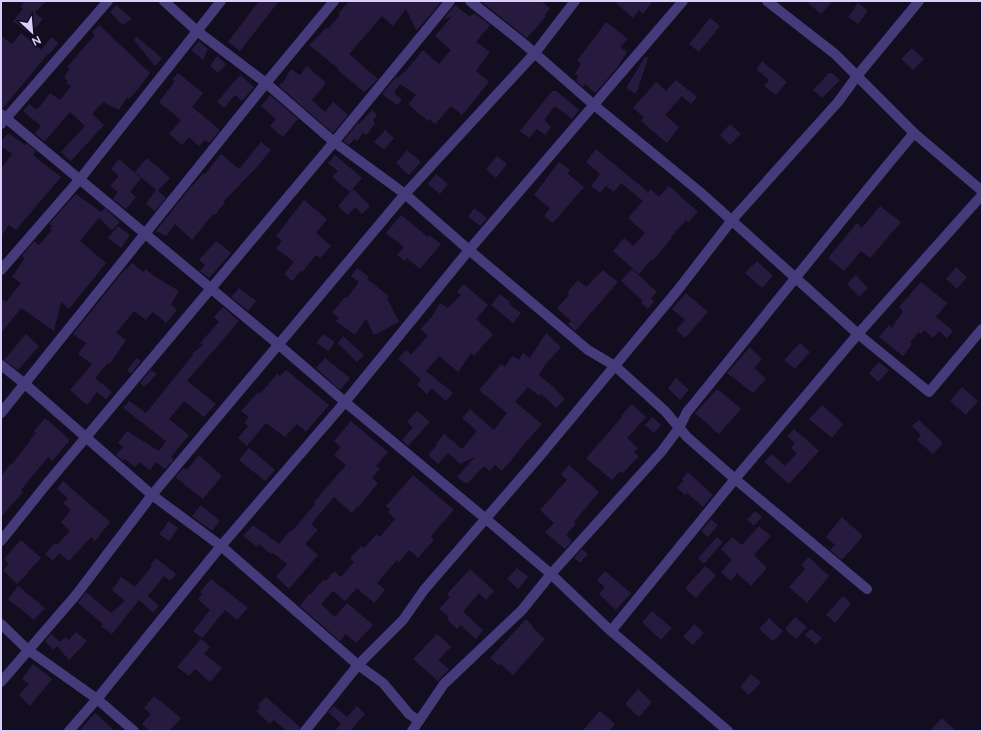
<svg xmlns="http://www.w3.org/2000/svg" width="983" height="732" viewBox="0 0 983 732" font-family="Raleway,sans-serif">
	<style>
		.building { fill: #261b3f }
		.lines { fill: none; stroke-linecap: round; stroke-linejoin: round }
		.minor { stroke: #453b7b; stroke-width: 10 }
	</style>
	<rect width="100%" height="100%" fill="#120d1f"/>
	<!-- building -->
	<g class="building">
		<polygon points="25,1 46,1 35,13 43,19 30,34 13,21 23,9 20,7"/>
		<polygon points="259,1 279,1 240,51 228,42"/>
		<polygon points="349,1 442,1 418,29 416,30 406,9 393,26 382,16 358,44 349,54 378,79 364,92 338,70 339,69 309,45 327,27 328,29 340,15 338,14"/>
		<polygon points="485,1 541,1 550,8 545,15 546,16 527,38 483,3"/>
		<polygon points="614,1 653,1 643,14 639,10 633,18"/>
		<polygon points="806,1 833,1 821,14"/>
		<polygon points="858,3 868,11 858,24 848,17"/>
		<polygon points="116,5 132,19 123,25 110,12"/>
		<polygon points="455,5 470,17 474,13 490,25 476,42 490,52 476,71 489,82 462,115 451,106 435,124 429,119 428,121 408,104 416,95 400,84 394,93 402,100 397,105 382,94 397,76 398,78 404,71 405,72 423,50 439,64 451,50 435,36 452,16 443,20"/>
		<polygon points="710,18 720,26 699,52 689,44"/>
		<polygon points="606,22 628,39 620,47 627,52 617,68 595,93 585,84 583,87 576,80 578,76 575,74 581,64 577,61"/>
		<polygon points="99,25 150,73 139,88 129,99 127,97 119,110 103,102 92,114 104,125 71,161 61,152 85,126 70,112 45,141 44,141 35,134 41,126 23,111 29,104 37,110 50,93 60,100 71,86 66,83 68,81 64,77 70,69 67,67 95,35 92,32"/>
		<polygon points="21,33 47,55 3,108 1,108 1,36 12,44"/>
		<polygon points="51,37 59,43 48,55 41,50"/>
		<polygon points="137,37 162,58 155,66 134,40"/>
		<polygon points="199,41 208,49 203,60 191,50"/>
		<polygon points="912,48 924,59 913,70 901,59"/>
		<polygon points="217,56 226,64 218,73 210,66"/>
		<polygon points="645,57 648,58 636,94 626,88"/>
		<polygon points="762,61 787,82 776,95 764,86 769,80 756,69"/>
		<polygon points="307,66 326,83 312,100 325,112 333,102 348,115 333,133 279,86 281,83 282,84 291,69 300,75"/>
		<polygon points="178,73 203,93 192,107 220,130 209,143 205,140 199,146 189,137 182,145 169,134 181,120 159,102 175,81 172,80"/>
		<polygon points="829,73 832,73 840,80 822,98 813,90"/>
		<polygon points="240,75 254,87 242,101 235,95 224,108 217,102"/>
		<polygon points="676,80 697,97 691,104 682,96 665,115 679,127 667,143 641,121 644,117 633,108 656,82 666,91"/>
		<polygon points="552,91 556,91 579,110 572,119 555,106 544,120 551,127 545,135 537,129 529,138 520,131"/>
		<polygon points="270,95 298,119 283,137 270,126 276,119 261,106"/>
		<polygon points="372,110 377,115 373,121 375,123 367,135 363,133 357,141 354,139 349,145 343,141 358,123 359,124"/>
		<polygon points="730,124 741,134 730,145 720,135"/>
		<polygon points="385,130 394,138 384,150 374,142"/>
		<polygon points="8,133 25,145 26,143 36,151 33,155 61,177 16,230 9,225 1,236 1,169 12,154 1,146 1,142"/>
		<polygon points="261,142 271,150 255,169 224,201 225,202 215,215 213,214 192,240 175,224 166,236 156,231 189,189 204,173 205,174 221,154 239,169"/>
		<polygon points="596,149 648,192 651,189 659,197 669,186 698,212 688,222 686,220 671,237 672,238 661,251 652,261 651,260 639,274 613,251 624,238 633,246 645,233 628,218 643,201 621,183 614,192 606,186 600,193 591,186 600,174 586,162"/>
		<polygon points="407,150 421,162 409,175 396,163"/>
		<polygon points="335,155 362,178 350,192 332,177 338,171 328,163"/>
		<polygon points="497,156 507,164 496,178 486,169"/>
		<polygon points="147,158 170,178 158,191 166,198 155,211 146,204 156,190 135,172"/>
		<polygon points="119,159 141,178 130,192 136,197 126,209 113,199 118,192 110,186 119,176 111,169"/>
		<polygon points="559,162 570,170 567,173 584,187 553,223 544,216 550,208 534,195"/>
		<polygon points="436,174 448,184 440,194 428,184"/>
		<polygon points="353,189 370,206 362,214 355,207 348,215 338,206"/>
		<polygon points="76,194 101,212 105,208 120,222 112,230 99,218 80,241 106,263 69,309 61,302 54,331 21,308 1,333 1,299 6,302 21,283 12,277 25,258 22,256 34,241 39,245 52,230 50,229 52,226 49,224"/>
		<polygon points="304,200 327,219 316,233 331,246 320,258 316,255 302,272 301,271 292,281 284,274 294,262 276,248 282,241 276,236"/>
		<polygon points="880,206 901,222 870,258 861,251 844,271 828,258 857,223 862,228"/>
		<polygon points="474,208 487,218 480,226 468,217"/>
		<polygon points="401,215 428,237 429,235 441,244 420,269 407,258 405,261 397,255 404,247 386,233"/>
		<polygon points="118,226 130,235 121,248 108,238"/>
		<polygon points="216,241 231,253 209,278 200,271 205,265 199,260"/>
		<polygon points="757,261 773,276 762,288 745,273"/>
		<polygon points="132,263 143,272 146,269 154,276 179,291 171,304 177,310 166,323 153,312 146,320 134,311 116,333 126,340 110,364 108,363 95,378 112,392 106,400 97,392 87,405 70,390 92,364 78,354 86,343 73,334 126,268 127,269"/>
		<polygon points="956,267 967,277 957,289 946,279"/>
		<polygon points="357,268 369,277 367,279 389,296 387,298 399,322 374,335 366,319 355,335 336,321 339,318 332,313 345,297 347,298 359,282 351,276"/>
		<polygon points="632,269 657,292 651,298 654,302 648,309 641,303 643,301 621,281"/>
		<polygon points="603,270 618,282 575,331 568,324 571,321 557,308 569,295 567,293 578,280 586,287"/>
		<polygon points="856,275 868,288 859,297 847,284"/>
		<polygon points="921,282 947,303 936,317 953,331 947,338 939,331 933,338 924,330 921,334 919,332 910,342 912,344 903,356 879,337 889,325 892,328 903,311 899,307"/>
		<polygon points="464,284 488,305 476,319 493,334 474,356 471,353 458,372 439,356 426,371 453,393 446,401 432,388 427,394 417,385 421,379 398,359 406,350 411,355 428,336 420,329 428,321 429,318 431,318 440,303 448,308 461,295 457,292"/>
		<polygon points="239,288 256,301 248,311 231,297"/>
		<polygon points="686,293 708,312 685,338 676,330 685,320 672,309"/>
		<polygon points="500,294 510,302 509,304 521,313 513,323 491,305"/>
		<polygon points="223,307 239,321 187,381 216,404 204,417 184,401 169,419 189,435 171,457 174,459 165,469 156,462 150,470 139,462 135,467 125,459 123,461 116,455 123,447 118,443 127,431 159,451 166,441 123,408 129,401 146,413 193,355 192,354 203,345 200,343 219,322 214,317"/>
		<polygon points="546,333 561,347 545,365 539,375 550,384 565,399 556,408 541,394 539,396 528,387 515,402 542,424 519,450 519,451 502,471 495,465 490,471 484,466 467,484 457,477 475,457 460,464 448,453 438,464 428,455 437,445 436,444 444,434 462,449 477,431 462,418 470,409 494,430 507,413 479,390 501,364 505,367 512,356 519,360 523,353 530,358"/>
		<polygon points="26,334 39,346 18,370 4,360"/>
		<polygon points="323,334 335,342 329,351 316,343"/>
		<polygon points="343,336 364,355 357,362 338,343"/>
		<polygon points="800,343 810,352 795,369 784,360"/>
		<polygon points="750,347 762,359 754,368 766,379 753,393 727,373"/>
		<polygon points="137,358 141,361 131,374 127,370"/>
		<polygon points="325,358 350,378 340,390 316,368"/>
		<polygon points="879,362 889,370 878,382 869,373"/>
		<polygon points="151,370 157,374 144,387 140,383"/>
		<polygon points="286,370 329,405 306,432 297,424 285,437 266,423 247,446 238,438 248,426 244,423 249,417 241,411 258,392 260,394 277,374 280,376"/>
		<polygon points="676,378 689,390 680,400 668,388"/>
		<polygon points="962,387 978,401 966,415 950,401"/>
		<polygon points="716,390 719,390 741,409 719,434 695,413"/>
		<polygon points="632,404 646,417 627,438 638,448 634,452 639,456 623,473 620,471 612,480 586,458 622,417 621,416"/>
		<polygon points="822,405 843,424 832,438 809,419"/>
		<polygon points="417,411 430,422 408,446 402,440 413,427 407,422"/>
		<polygon points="652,417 661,425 654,433 645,425"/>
		<polygon points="45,418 70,440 52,461 48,457 21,490 23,492 1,517 1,476 11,463 12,464 30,441 29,441 36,433 34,431"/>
		<polygon points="919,420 943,443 933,454 917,440 921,435 912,426"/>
		<polygon points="351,421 388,452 376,466 380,469 372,478 378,483 358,508 357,507 352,513 334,497 312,523 312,525 318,530 305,544 318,555 289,589 276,577 287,564 273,553 271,554 259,544 257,547 243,536 253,525 279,544 290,531 291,532 315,504 314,502 346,465 334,455 341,447 334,441"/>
		<polygon points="794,429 819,451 789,484 764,462 772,454 785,466 797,453 791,448 795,443 787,436"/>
		<polygon points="249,448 275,470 265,481 239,460"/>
		<polygon points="199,455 222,476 203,499 175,477 184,468 187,470"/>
		<polygon points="569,465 599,492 574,522 576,524 566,535 572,541 565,549 545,532 554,523 540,510 567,480 561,474"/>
		<polygon points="688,472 713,495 703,507 687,493 685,495 677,488 684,480 682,479"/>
		<polygon points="413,475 454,510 431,536 434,540 418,558 409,550 399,562 397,560 377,583 385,590 374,603 357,588 345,601 333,591 321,604 335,617 347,603 373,625 356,643 346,634 340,641 300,606 309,594 310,595 324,579 326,581 334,571 341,577 354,562 350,558 361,546 364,548 377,534 380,537 395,519 388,512 390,509 386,506"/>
		<polygon points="63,481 110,522 95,541 91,537 69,561 59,553 53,561 45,554 55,543 57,545 70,531 61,522 71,510 63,503 68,498 57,489"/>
		<polygon points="201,505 220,521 212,531 192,516"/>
		<polygon points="755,511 762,517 754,526 747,520"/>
		<polygon points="842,517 863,536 842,560 830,550 835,545 826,537"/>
		<polygon points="711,519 718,525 708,537 701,531"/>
		<polygon points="169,521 178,528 169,541 159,534"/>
		<polygon points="759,526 771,536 754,555 767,568 751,586 737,573 731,581 721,572 732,560 721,549 732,537 742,545"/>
		<polygon points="717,537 723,542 704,564 698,558"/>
		<polygon points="21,540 41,558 28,572 29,572 17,584 3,570 9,564 4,559"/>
		<polygon points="582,549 588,554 580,563 574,558"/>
		<polygon points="809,557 829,576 807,603 789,587 805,569 801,565"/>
		<polygon points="156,558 176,574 170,581 164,576 148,596 159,606 153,613 139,600 112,634 101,626 103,624 78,603 86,592 111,613 125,601 112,590 121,577 135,587 152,566 150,565"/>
		<polygon points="705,566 716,575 696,598 685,588"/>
		<polygon points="517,568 528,577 518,589 507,579"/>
		<polygon points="470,569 494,591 486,600 479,593 463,612 483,630 476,639 461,625 457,629 447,619 449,617 439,609 450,597 447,594"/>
		<polygon points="605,571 631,593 616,610 599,594 605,587 597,580"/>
		<polygon points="211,579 248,608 237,620 225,610 202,638 193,631 210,610 198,599 202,594 200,592"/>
		<polygon points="18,586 45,608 34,620 8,599"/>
		<polygon points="843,596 851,604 835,623 826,615"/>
		<polygon points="652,611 672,628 661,640 642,622"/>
		<polygon points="795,617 807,627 796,639 785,629"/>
		<polygon points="769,618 783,631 773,641 759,629"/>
		<polygon points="526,619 533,626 532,627 545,639 513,675 501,664 499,665 490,658"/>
		<polygon points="694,624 704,633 693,645 683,637"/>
		<polygon points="811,629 822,638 816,645 805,635"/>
		<polygon points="76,632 87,641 69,660 57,646 53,650 45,641 51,634 60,642 65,637 69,640"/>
		<polygon points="437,634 451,647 438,660 449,669 438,681 413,659"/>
		<polygon points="201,639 210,647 204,654 222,668 210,682 195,669 189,676 177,667"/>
		<polygon points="33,664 52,679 30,706 19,695 29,684 22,679"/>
		<polygon points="751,674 761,682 749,695 740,687"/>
		<polygon points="638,689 652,702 639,717 625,704"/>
		<polygon points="154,696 181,718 169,731 150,731 142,724 151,714 144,708"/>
		<polygon points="266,697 300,727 299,731 287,731 274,720 270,724 256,711 260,707 258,705"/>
		<polygon points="334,706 347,717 357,706 365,714 350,731 335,731 341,724 328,712"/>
		<polygon points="600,711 615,724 609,731 582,731"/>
		<polygon points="95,713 115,731 79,731"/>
		<polygon points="942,718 956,731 930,731"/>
	</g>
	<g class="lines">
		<!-- minor -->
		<g class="minor">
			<polyline points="164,1 197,31 266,83 334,142 405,194 469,250 588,350 615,366 665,411 687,437 735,479 867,589"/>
			<polyline points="470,1 523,43 594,105 700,192 858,334 929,392 982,329"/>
			<polyline points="767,1 835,54 914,133 982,191"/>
			<polyline points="1,114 279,345 345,402 486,519 551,574 611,631 728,731"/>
			<polyline points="1,124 108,1"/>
			<polyline points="1,270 80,179 221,1"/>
			<polyline points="1,365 25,384 152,495 221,546 358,665 383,683 409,714 419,721"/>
			<polyline points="1,413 266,83 334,1"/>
			<polyline points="1,541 45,486 334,142 450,1"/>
			<polyline points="1,624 28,650 97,699 134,731"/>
			<polyline points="611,631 735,479 858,334 982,195"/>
			<polyline points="1,682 76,595 152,495 405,194 535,53 575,1"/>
			<polyline points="69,731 97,699 221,546 345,402 469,250 683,1"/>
			<polyline points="305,731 358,665 403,620 424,590 539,457 677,291 732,220 838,102 857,76 919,1"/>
			<path d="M412,731L444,684L522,610L551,574L662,451L679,428L687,412C763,319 837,225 914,133"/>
		</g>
	</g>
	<!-- border -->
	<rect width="983" height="732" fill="none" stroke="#d9cefc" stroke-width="4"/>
	<!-- north arrow -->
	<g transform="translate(32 32) rotate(154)" stroke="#120d1f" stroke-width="3" paint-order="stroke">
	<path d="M0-3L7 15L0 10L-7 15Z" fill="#d9cefc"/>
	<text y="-6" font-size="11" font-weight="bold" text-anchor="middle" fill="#d9cefc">N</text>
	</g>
</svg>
